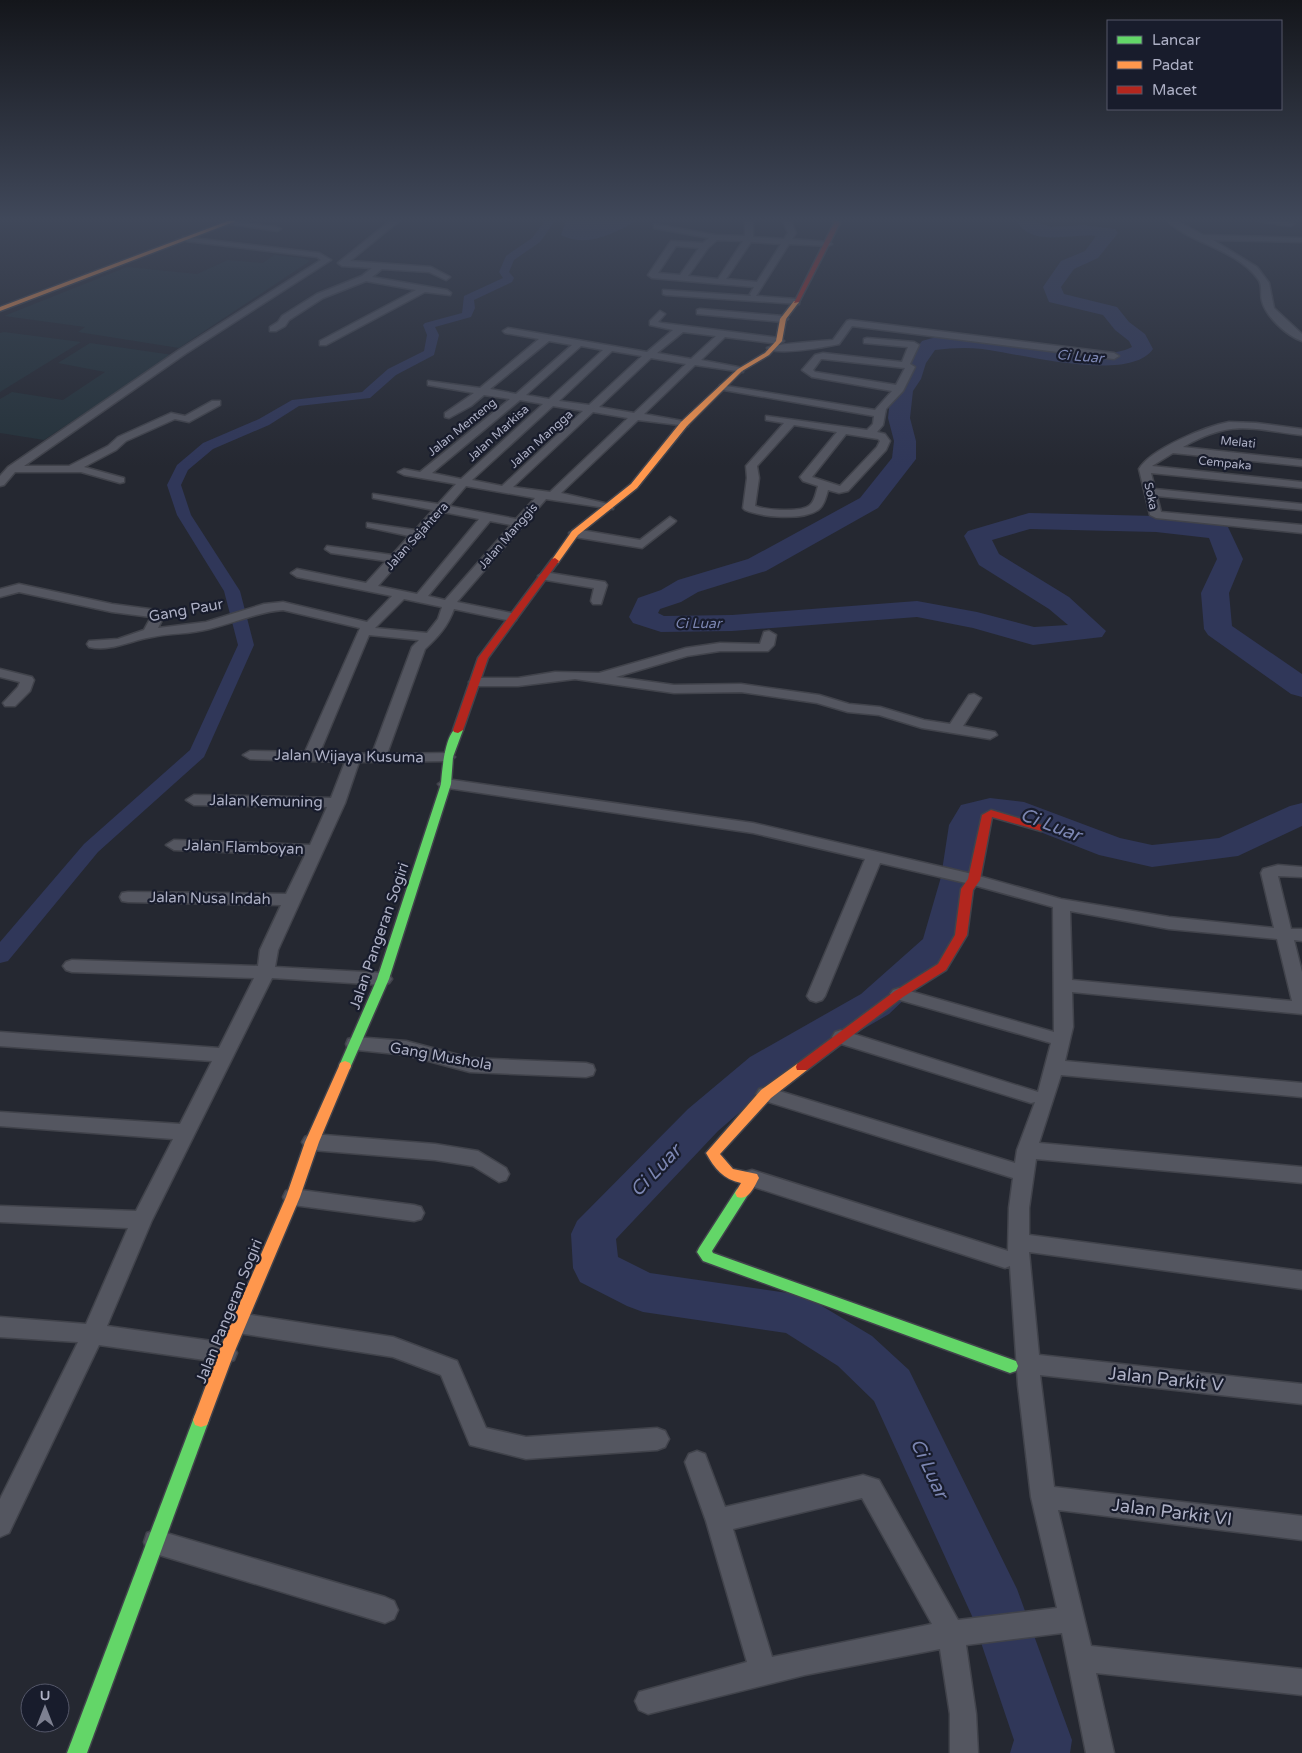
<svg xmlns="http://www.w3.org/2000/svg" width="1302" height="1753" viewBox="0 0 1302 1753" font-family="'Varela Round',sans-serif">
	<style>
		.green { fill: #25323a }
		.water { fill: #303759 }
		.lines { fill: none; stroke-linecap: round; stroke-linejoin: round }
		.stream { stroke: #303759; stroke-width: 8 }
		.canal { fill: #303759; fill-rule: evenodd }
		.river { fill: #303759; fill-rule: evenodd }
		.street-casing { stroke: #41434b; stroke-width: 3 }
		.fast-casing { stroke: #41434b; stroke-width: 3 }
		.slow-casing { stroke: #41434b; stroke-width: 3 }
		.jam-casing { stroke: #41434b; stroke-width: 3 }
		.street { fill: #545660; fill-rule: evenodd }
		.fast { fill: #63d668; fill-rule: evenodd }
		.slow { fill: #ff974d; fill-rule: evenodd }
		.jam { fill: #b3261e; fill-rule: evenodd }
		.labels { text-anchor: middle; stroke-width: 4.5; stroke-linejoin: round; paint-order: stroke }
		.far-street-label { font-size: 12px; fill: #adb0c5; stroke: #181c2c }
		.far-water-label { font-size: 14px; font-style: italic; fill: #7c86b2; stroke: #181c2c }
		.street-label { font-size: 15px; fill: #adb0c5; stroke: #181c2c }
		.near-street-label { font-size: 18px; fill: #adb0c5; stroke: #181c2c }
		.near-water-label { font-size: 19px; font-style: italic; fill: #7c86b2; stroke: #181c2c }
	</style>
	<rect width="100%" height="100%" fill="#252831"/>
	<!-- green -->
	<g class="green">
		<polygon points="274,255 303,258 310,261 179,348 78,332 85,327 4,316 127,267 197,274 228,260 263,263"/>
		<polygon points="4,332 81,342 0,392 0,333"/>
		<polygon points="90,343 173,355 44,440 0,433 0,399 12,392 63,400 105,372 58,363"/>
	</g>
	<!-- water -->
	<path class="water" d="M566,221H636C613,234 587,248 561,235Z"/>
	<g class="lines">
		<!-- stream -->
		<polyline class="stream" points="1043,1740 1053,1753"/>
		<!-- canal -->
		<polygon class="canal" points="545,221 555,221 540,242 514,260 509,272 514,278 512,282 474,300 475,308 471,317 435,327 439,335 434,355 396,375 370,398 299,406 269,425 213,449 188,470 181,485 191,515 240,591 254,645 204,757 98,852 8,961 0,963 0,942 84,844 190,750 238,645 224,591 177,515 167,485 177,465 203,443 259,419 292,400 362,392 388,369 424,351 427,335 423,325 425,323 462,313 464,296 503,278 499,272 506,256 532,238"/>
		<!-- river -->
		<g class="river">
			<path d="M1016,221H1034L1051,227L1084,225L1115,229L1118,233L1098,258L1074,269L1061,287L1064,294L1117,307L1129,322L1145,334L1153,349C1129,384 1018,353 982,349C966,347 951,348 935,350L926,363L921,379L913,391L910,418L916,441V459L878,508L766,571L698,592L681,602L660,609L658,613L664,616L732,615L917,601L977,612L1034,627L1068,625L1049,609L979,565L964,536L968,531L1029,513L1156,516L1219,524L1228,527L1243,559L1229,593L1232,626L1302,674V697L1291,694L1208,635L1204,629L1201,593L1217,559L1209,538L1156,532L1030,529L992,540L999,554L1069,597L1106,631L1102,637L1033,645L973,628L917,617L732,631L661,632L633,623L629,617L638,598L661,590L678,580L748,559L860,498L892,458L894,441L888,418L891,391L899,379L906,362L922,341C935,337 950,334 964,335C1009,337 1093,367 1132,347L1129,341L1115,330L1103,315L1049,302L1043,287L1061,261L1085,251L1096,236C1071,233 1033,248 1016,221Z"/>
			<polygon points="990,798 1024,802 1120,838 1152,845 1219,838 1290,806 1302,803 1302,826 1238,856 1152,867 1099,855 1007,819 986,819 983,825 977,877 958,944 953,953 889,1014 778,1079 718,1131 616,1239 618,1257 650,1273 795,1294 812,1300 872,1336 909,1370 1017,1589 1072,1740 1070,1753 1010,1753 1014,1740 972,1616 874,1401 838,1366 786,1333 643,1312 627,1306 580,1282 573,1268 571,1234 577,1221 688,1109 750,1057 861,994 923,939 941,877 949,825 961,805"/>
		</g>
		<!-- street casing -->
		<g class="street-casing">
			<g id="street">
				<polygon points="228,221 277,227 281,229 277,231 231,224"/>
				<polygon points="390,221 399,221 350,261 431,267 450,277 446,280 429,272 382,269 372,277 447,290 451,293 450,295 425,292 326,345 320,345 320,341 416,290 366,281 323,298 289,320 285,326 276,331 270,331 270,327 278,322 282,316 317,294 362,276 372,268 342,266 338,263"/>
				<path d="M745,221H753V237L784,239L788,233L783,221H791L796,233L792,239L828,242L832,244L828,246L789,244L756,296L796,299L799,300V304L666,295L663,294V290L751,296L750,294L754,287L652,278L648,275L671,241L703,243L709,238L654,228V224L715,235L745,236ZM717,240L743,241L718,279L688,276L708,248ZM751,242L781,244L757,282L726,279ZM676,246L699,248L680,275L658,273Z"/>
				<path d="M1167,221H1177L1203,235L1302,238V242L1213,240L1257,267L1269,283L1274,308L1302,334V341C1287,336 1266,317 1262,301C1260,293 1263,285 1258,279C1236,249 1192,244 1167,221Z"/>
				<polygon points="1258,221 1283,221 1294,224 1290,226"/>
				<polygon points="183,237 319,253 331,260 185,354 24,466 69,466 108,446 118,437 171,413 185,416 212,401 220,401 220,405 189,422 175,419 126,441 116,450 84,467 124,478 124,482 120,483 81,472 15,472 4,485 0,486 0,476 8,467 179,350 321,260 317,257 186,241 182,239"/>
				<polygon points="700,309 783,316 788,319 783,322 697,314 697,310"/>
				<path d="M660,311L665,314L658,322L662,323L779,338L784,341L779,344L725,337L701,360L743,368V372L695,365L644,414L688,422V426L638,420L561,493L613,505V509L546,499L457,602L516,614L517,617L516,620L511,621L454,609C448,626 438,637 425,649L387,754L448,753L455,757L448,761L359,762L345,803L278,950L275,967L383,973L389,975L392,979L389,983L383,985L272,978L152,1220L107,1326L226,1343L234,1346L237,1353L234,1360L226,1363L99,1345L9,1533L0,1537V1499L78,1342L0,1337V1317L86,1324L128,1228L0,1222V1206L136,1211L173,1139L0,1126V1112L180,1124L212,1061L0,1046V1032L219,1048L254,978L72,972L66,970L63,966L66,962L72,960L258,966L260,950L281,905L128,902L122,901L120,897L122,893L128,892L286,894L305,855L174,850L166,845L174,840L310,845L327,807L194,805L186,800L194,795L331,798L345,762L250,759L243,755L250,751L305,752L360,628L283,610C257,612 234,623 209,629C191,634 171,633 152,637C131,640 112,652 89,647L87,644L89,641L118,639L144,630L151,617L112,612L19,592L0,597V589L19,584L112,604L164,611L165,614L158,628L206,622L264,604L283,602L367,622L392,596L297,577L291,573L297,569L366,583L386,561L331,553L325,549L327,546L392,555L409,536L367,527V523L415,530L433,510L373,498V494L438,504L456,484L404,475L398,472L404,469L420,472L510,399L484,395L471,406L449,418L445,417V413L474,393L428,385V381L480,388L539,339L505,333L503,331L508,328L647,352L673,330L650,325V321ZM683,332L716,336L691,359L657,353ZM549,341L572,345L516,394L490,389ZM581,346L603,350L549,399L526,395ZM612,351L642,356L589,405L559,401ZM651,358L686,364L634,413L599,407ZM520,400L543,404L461,479L432,473ZM553,406L583,411L502,486L472,480ZM593,412L628,418L550,492L513,487ZM466,486L535,498L516,519L449,506ZM443,512L479,519L417,594L378,586ZM490,521L511,525L445,600L428,596ZM404,599L442,607L438,619L427,633L375,628ZM369,635L419,640L412,647L372,754L320,752Z"/>
				<path d="M850,320L1114,353L1119,356L1114,359L852,326L839,344C826,347 777,356 767,348C772,344 822,341 833,340L847,321Z"/>
				<path d="M867,338L914,342L919,345L910,364L915,367L903,391L886,409L883,425L877,432L885,434L890,441L886,450L848,491L839,493L828,490C826,497 824,506 818,510C802,521 761,517 745,510L743,508L747,478L746,466L784,423L766,420V416L867,430L873,424L874,416L724,390L720,389V385L875,410L892,391L812,377L802,370L815,355L823,353L902,362L908,347L864,343V339ZM821,359H823L905,368L896,385L815,372L813,370ZM794,425L837,432L800,477L803,481L818,486C816,492 815,501 810,505C801,513 766,510 755,506L759,478L757,466ZM846,434L878,439L880,441L877,447L840,486L812,477Z"/>
				<path d="M1229,422L1256,423L1302,429V435C1250,429 1232,419 1183,447L1302,460V466L1173,453L1152,466L1302,482V488L1151,473L1155,489L1302,504V510L1157,496L1161,512L1302,525V533L1156,518L1150,515L1139,469C1150,449 1207,426 1229,422Z"/>
				<polygon points="670,517 676,521 674,523 642,548 575,537 569,533 575,529 640,540"/>
				<polygon points="544,572 605,582 607,585 601,604 593,604 591,601 594,588 540,579 538,576"/>
				<polygon points="769,631 776,635 774,645 768,651 720,651 687,656 616,677 674,685 741,684 819,695 849,704 880,707 924,720 950,724 969,695 974,694 981,698 963,726 995,732 997,735 990,739 922,728 879,715 848,712 817,703 741,692 674,693 575,679 518,686 476,686 469,682 476,678 518,678 555,672 599,673 686,648 720,643 760,644 764,632"/>
				<polygon points="0,669 32,677 34,680 30,691 15,706 5,706 3,703 18,687 20,682 0,677"/>
				<path d="M446,779L753,823L968,873L1061,899L1169,917L1274,928L1261,873L1263,869L1278,865L1302,867V877L1278,876L1291,929H1302V941L1294,940L1302,972V1014L1072,992L1073,1027L1065,1061L1302,1083V1097L1061,1075L1039,1143L1302,1167V1183L1036,1159L1029,1208V1235L1302,1271V1289L1029,1252L1039,1355L1302,1384V1404L1040,1375L1054,1487L1302,1516V1540L1058,1510L1091,1646L1302,1669V1695L1096,1673L1114,1753H1086L1062,1633L966,1645L976,1714L978,1753H950V1714L940,1649L805,1675L648,1714L639,1710L635,1701L639,1692L747,1662L706,1521L685,1462L689,1454L697,1451L705,1454L725,1507L863,1475L879,1480L958,1620L1057,1608L1031,1497L1018,1385L1010,1266L1005,1268L745,1184L742,1178L745,1172L752,1170L1008,1251L1009,1208L1013,1178L759,1099L756,1094L759,1089L766,1087L1015,1163L1017,1150L1035,1102L1031,1103L835,1042L832,1037L835,1032L841,1030L1038,1092L1051,1043L893,998L890,994L893,990L899,988L1054,1032L1053,907L966,883L880,863L825,996L822,1000L816,1002L810,1000L807,996L865,859L753,833L441,787L438,784ZM1070,911L1169,929L1277,939L1292,1001L1072,980ZM862,1498L932,1624L772,1657L733,1529Z"/>
				<polygon points="355,1037 406,1041 470,1058 586,1063 593,1065 595,1070 593,1075 586,1077 470,1072 406,1055 348,1049 346,1044 348,1039"/>
				<polygon points="312,1134 435,1144 478,1151 506,1168 509,1174 506,1180 499,1182 473,1166 435,1160 312,1150 305,1147 302,1142 305,1137"/>
				<polygon points="293,1189 414,1205 421,1207 424,1213 421,1219 414,1221 293,1205 286,1203 283,1197 286,1191"/>
				<polygon points="238,1313 393,1337 457,1361 486,1428 526,1437 657,1428 665,1431 669,1439 665,1447 657,1450 526,1459 470,1445 441,1375 393,1357 238,1333 230,1330 227,1323 230,1316"/>
				<polygon points="156,1530 385,1597 394,1601 398,1610 394,1619 385,1623 156,1554 147,1551 144,1542 147,1533"/>
			</g>
		</g>
		<!-- fast casing -->
		<g class="fast-casing">
			<g id="fast">
				<path d="M458,727L463,730L453,757L451,784L389,979L351,1066L350,1069H340L339,1066L377,979L441,784C442,771 445,732 458,727Z"/>
				<polygon points="742,1187 747,1189 749,1193 712,1251 713,1253 1016,1361 1018,1366 1016,1371 1010,1373 703,1261 697,1252 699,1248 737,1189"/>
				<polygon points="201,1413 207,1415 209,1420 87,1753 67,1753 193,1420 195,1415"/>
			</g>
		</g>
		<!-- slow casing -->
		<g class="slow-casing">
			<g id="slow">
				<polygon points="228,221 236,221 0,311 0,307"/>
				<polygon points="794,301 799,302 786,319 782,341 769,355 742,371 687,426 637,488 578,535 558,563 552,563 551,561 572,531 631,484 681,422 738,369 765,353 776,341 780,319"/>
				<polygon points="345,1061 350,1063 351,1066 319,1142 300,1197 234,1353 209,1420 207,1425 201,1427 195,1425 193,1420 218,1353 286,1197 305,1142 339,1066 340,1063"/>
				<path d="M802,1062L807,1064L808,1067L807,1070L771,1098L720,1154L733,1169L757,1174L759,1178C754,1187 749,1201 737,1197L735,1193L741,1183C723,1179 715,1169 706,1153L761,1090L797,1064Z"/>
			</g>
		</g>
		<!-- jam casing -->
		<g class="jam-casing">
			<g id="jam">
				<polygon points="832,221 838,221 840,223 799,302 794,303 834,223"/>
				<polygon points="555,558 559,561 488,658 463,730 458,733 454,732 453,730 478,658 552,559"/>
				<polygon points="991,810 1045,826 1046,828 1041,831 992,817 980,880 973,890 967,935 946,970 903,997 807,1070 797,1070 796,1067 797,1064 895,991 938,964 955,935 961,889 968,879 982,815"/>
			</g>
		</g>
		<!-- street -->
		<use href="#street" class="street"/>
		<!-- fast -->
		<use href="#fast" class="fast"/>
		<!-- slow -->
		<use href="#slow" class="slow"/>
		<!-- jam -->
		<use href="#jam" class="jam"/>
	</g>
	<!-- sky -->
	<linearGradient id="sky" x2="0" y2="1"><stop stop-color="#14161b"/><stop offset="0.47" stop-color="#40485a"/><stop offset="1" stop-color="#40485a" stop-opacity="0"/></linearGradient>
	<rect width="1302" height="466" fill="url(#sky)"/>
	<g class="labels">
		<!-- far-street labels -->
		<g class="far-street-label">
			<text transform="translate(462 427) rotate(-39)" y="4">Jalan Menteng</text>
			<text transform="translate(498 433) rotate(-42)" y="4">Jalan Markisa</text>
			<text transform="translate(541 439) rotate(-42)" y="4">Jalan Mangga</text>
			<text transform="translate(1238 442) rotate(6)" y="4">Melati</text>
			<text transform="translate(1225 463) rotate(6)" y="4">Cempaka</text>
			<text transform="translate(1151 496) rotate(78)" y="4">Soka</text>
			<text transform="translate(417 536) rotate(-48)" y="4">Jalan Sejahtera</text>
			<text transform="translate(508 536) rotate(-49)" y="4">Jalan Manggis</text>
		</g>
		<!-- far-water labels -->
		<g class="far-water-label">
			<text transform="translate(1080 356) rotate(5)" y="5">Ci Luar</text>
			<text x="698" y="628">Ci Luar</text>
		</g>
		<!-- street labels -->
		<g class="street-label">
			<text transform="translate(186 610) rotate(-10)" y="5">Gang Paur</text>
			<text transform="translate(349 756) rotate(1)" y="5">Jalan Wijaya Kusuma</text>
			<text transform="translate(266 801) rotate(1)" y="5">Jalan Kemuning</text>
			<text transform="translate(244 847) rotate(2)" y="5">Jalan Flamboyan</text>
			<text transform="translate(210 898) rotate(1)" y="5">Jalan Nusa Indah</text>
			<text transform="translate(379 936) rotate(-71)" y="5">Jalan Pangeran Sogiri</text>
			<text transform="translate(441 1056) rotate(10)" y="5">Gang Mushola</text>
			<text transform="translate(229 1311) rotate(-68)" y="5">Jalan Pangeran Sogiri</text>
		</g>
		<!-- near-street labels -->
		<g class="near-street-label">
			<text transform="translate(1166 1379) rotate(6)" y="6">Jalan Parkit V</text>
			<text transform="translate(1172 1512) rotate(7)" y="6">Jalan Parkit VI</text>
		</g>
		<!-- near-water labels -->
		<g class="near-water-label">
			<text transform="translate(1051 824) rotate(21)" y="7">Ci Luar</text>
			<text transform="translate(655 1170) rotate(-46)" y="7">Ci Luar</text>
			<text transform="translate(930 1468) rotate(65)" y="7">Ci Luar</text>
		</g>
	</g>
	<!-- legend -->
	<rect x="1107" y="20" width="175" height="90" fill="#181c2c" stroke="#545769"/>
	<rect x="1117" y="36" width="25" height="8" fill="#63d668" stroke="#545769"/>
	<text x="1152" y="45" font-size="15" fill="#adb0c5">Lancar</text>
	<rect x="1117" y="61" width="25" height="8" fill="#ff974d" stroke="#545769"/>
	<text x="1152" y="70" font-size="15" fill="#adb0c5">Padat</text>
	<rect x="1117" y="86" width="25" height="8" fill="#b3261e" stroke="#545769"/>
	<text x="1152" y="95" font-size="15" fill="#adb0c5">Macet</text>
	<!-- north arrow -->
	<g transform="translate(45 1708)"><circle r="24" fill="#181c2c" stroke="#545769"/>
	<path d="M0-4L9 19L0 12L-9 19Z" fill="#7d8091"/>
	<text y="-8" font-size="14" font-weight="bold" text-anchor="middle" fill="#adb0c5">U</text>
	</g>
</svg>
